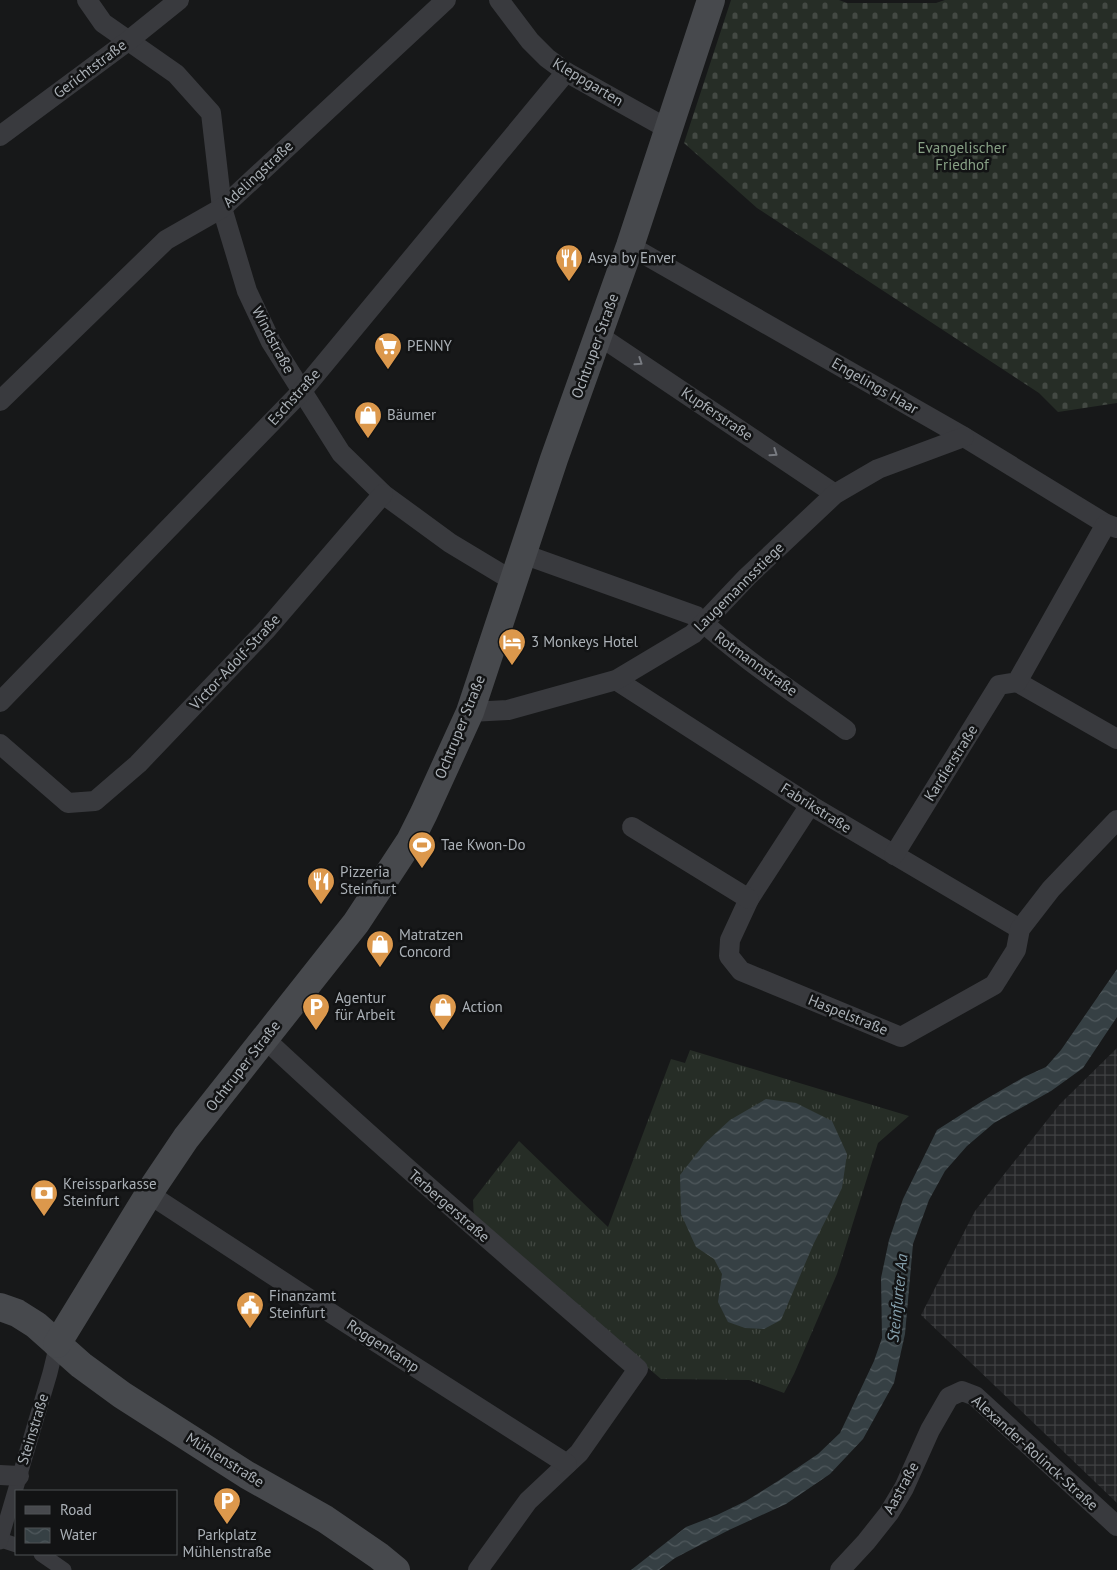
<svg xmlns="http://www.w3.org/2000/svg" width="1117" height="1570" viewBox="0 0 1117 1570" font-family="'PT Sans',sans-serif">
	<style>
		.industrial { fill: url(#industrial-grid) }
		.grass { fill: url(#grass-tufts) }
		.cemetery { fill: url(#cemetery-stones) }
		.water { fill: url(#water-waves) }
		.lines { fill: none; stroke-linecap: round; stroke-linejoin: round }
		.pedestrian { stroke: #393a3e; stroke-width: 15 }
		.minor { stroke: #393a3e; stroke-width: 20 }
		.secondary { stroke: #47494d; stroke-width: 28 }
		.oneway { stroke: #787b81 }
		.labels { text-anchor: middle; stroke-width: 5; stroke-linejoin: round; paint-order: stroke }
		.street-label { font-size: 15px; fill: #abb1b7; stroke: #121314 }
		.park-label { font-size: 15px; fill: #87a085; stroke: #121314 }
		.poi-label { font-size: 15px; fill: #abb1b7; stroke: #121314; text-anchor: start }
		.water-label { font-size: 16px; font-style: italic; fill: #86a1ae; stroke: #121314 }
	</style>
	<defs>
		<pattern id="industrial-grid" width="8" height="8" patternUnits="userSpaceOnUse" patternTransform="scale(1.25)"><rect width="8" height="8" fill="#232426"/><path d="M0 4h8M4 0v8" fill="none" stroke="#404143"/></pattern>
		<pattern id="grass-tufts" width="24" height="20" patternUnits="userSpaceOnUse" patternTransform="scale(1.25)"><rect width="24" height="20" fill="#262d26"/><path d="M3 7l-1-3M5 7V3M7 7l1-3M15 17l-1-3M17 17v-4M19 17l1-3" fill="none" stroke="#434943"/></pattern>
		<pattern id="cemetery-stones" width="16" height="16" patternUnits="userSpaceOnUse" patternTransform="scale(1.25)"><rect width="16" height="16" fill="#262d26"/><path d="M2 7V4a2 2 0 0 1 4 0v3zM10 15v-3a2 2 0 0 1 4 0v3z" fill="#434943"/></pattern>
		<pattern id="water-waves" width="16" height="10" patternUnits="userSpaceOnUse" patternTransform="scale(1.25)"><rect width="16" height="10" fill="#364044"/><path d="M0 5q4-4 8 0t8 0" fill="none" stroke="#50595d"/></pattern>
	</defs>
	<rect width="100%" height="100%" fill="#171819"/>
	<!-- industrial -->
	<polygon class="industrial" points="1117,1048 1117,1503 921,1315 975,1211 1060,1104"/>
	<!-- grass -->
	<polygon class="grass" points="690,1050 909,1116 878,1143 837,1274 794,1374 784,1393 749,1380 661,1379 474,1219 473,1200 519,1141 608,1227 671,1059 685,1063"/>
	<!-- cemetery -->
	<polygon class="cemetery" points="731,0 839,0 847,3 936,3 945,0 1117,0 1117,403 1058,412 1039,393 757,208 684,143"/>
	<!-- water -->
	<g class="water">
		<polygon points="1117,969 1117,1017 1083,1068 1051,1091 994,1123 967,1146 945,1171 929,1200 913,1244 905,1334 894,1383 863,1439 830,1474 786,1504 729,1530 675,1558 659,1570 631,1570 686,1527 717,1515 746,1501 778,1481 818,1454 840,1433 874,1361 882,1338 881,1278 889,1240 903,1199 937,1130 981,1102 1024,1077 1046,1067 1061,1050"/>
		<polygon points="766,1099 796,1103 832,1121 847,1154 842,1188 814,1243 781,1320 764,1329 745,1328 728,1322 718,1302 722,1274 714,1259 696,1247 681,1214 680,1175 705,1143 730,1120"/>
	</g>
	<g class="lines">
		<!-- pedestrian -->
		<g class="pedestrian">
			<polyline points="1,1540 16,1545"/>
			<polyline points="0,1542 50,1373 57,1344"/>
			<polyline points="41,1554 64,1570"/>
		</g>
		<!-- minor -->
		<g class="minor">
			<polyline points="87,0 103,23 176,74 211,113 222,208 247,291 271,342 341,453 383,494 450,543 513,581"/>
			<polyline points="499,0 530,41 547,58 566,72 668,129"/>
			<polyline points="0,136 128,41 179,0"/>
			<polyline points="630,246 964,437 1106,524 1117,528"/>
			<polyline points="598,335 835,494"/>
			<polyline points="0,401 166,240 222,208 446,0"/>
			<path d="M523,554L696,616C742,659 795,693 846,730"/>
			<polyline points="616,680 810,805 1020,929"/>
			<polyline points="1017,682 1117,739"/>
			<polyline points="0,702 301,392 566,72"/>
			<polyline points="470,712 508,710 616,680 693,634 747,577 835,494 878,469 964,437"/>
			<polyline points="0,744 68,803 95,801 138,764 267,629 383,494"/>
			<polyline points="810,805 749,899 730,940 729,956 741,971 901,1037 994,985 1016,950 1020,929 1051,889 1117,820"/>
			<polyline points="632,827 749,899"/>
			<polyline points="894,855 999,685 1017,682 1106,524"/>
			<path d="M265,1039C386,1152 512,1260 638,1369L579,1453L528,1501L478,1570"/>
			<polyline points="149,1194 340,1319 567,1464"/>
			<polyline points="0,1475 19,1476"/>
			<polyline points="840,1570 866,1542 889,1513 904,1488 930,1430 949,1397 962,1391 975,1396 1117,1526"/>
		</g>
		<!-- secondary -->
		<g class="secondary">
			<polyline points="0,1307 17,1313 36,1325 81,1365 122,1395 247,1475 325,1519 379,1556 396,1570"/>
			<polyline points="57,1344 155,1184 186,1138 216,1100 356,923 410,841 424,813 470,712 554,459 630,246 711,0"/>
		</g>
	</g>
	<!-- one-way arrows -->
	<defs><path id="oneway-chevron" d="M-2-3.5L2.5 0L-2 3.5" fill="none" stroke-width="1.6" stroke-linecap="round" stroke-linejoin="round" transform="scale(1.25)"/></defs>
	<g class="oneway">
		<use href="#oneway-chevron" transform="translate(639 362) rotate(34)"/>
		<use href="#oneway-chevron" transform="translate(774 453) rotate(34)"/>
	</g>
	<!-- icons -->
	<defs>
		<g id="restaurant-pin" transform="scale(1.4375)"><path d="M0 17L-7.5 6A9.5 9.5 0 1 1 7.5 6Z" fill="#dc984c" stroke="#121314"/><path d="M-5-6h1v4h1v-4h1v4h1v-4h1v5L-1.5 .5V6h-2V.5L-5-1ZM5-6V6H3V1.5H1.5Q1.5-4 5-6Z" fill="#fff"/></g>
		<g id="supermarket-pin" transform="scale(1.4375)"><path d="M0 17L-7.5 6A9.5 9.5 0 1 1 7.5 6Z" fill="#dc984c" stroke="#121314"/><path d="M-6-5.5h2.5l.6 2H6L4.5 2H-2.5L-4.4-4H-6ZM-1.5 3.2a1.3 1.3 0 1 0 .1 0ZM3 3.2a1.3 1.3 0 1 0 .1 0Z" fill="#fff"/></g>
		<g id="shop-pin" transform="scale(1.4375)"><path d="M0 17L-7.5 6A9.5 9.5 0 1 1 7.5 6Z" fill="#dc984c" stroke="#121314"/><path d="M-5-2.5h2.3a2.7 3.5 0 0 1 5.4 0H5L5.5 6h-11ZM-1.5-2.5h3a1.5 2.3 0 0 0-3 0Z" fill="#fff"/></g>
		<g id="hotel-pin" transform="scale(1.4375)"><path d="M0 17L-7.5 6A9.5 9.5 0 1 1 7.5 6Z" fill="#dc984c" stroke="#121314"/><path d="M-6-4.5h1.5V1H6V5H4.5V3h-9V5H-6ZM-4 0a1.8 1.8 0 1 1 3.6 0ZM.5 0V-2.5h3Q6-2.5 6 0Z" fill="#fff"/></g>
		<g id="stadium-pin" transform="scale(1.4375)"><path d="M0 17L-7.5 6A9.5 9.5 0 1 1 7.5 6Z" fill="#dc984c" stroke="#121314"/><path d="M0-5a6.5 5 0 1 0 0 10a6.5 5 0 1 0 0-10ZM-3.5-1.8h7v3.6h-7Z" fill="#fff"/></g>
		<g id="parking-pin" transform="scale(1.4375)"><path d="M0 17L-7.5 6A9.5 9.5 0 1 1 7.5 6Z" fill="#dc984c" stroke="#121314"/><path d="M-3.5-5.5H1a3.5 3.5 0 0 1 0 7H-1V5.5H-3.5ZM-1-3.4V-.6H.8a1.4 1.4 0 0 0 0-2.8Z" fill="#fff"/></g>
		<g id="bank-pin" transform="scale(1.4375)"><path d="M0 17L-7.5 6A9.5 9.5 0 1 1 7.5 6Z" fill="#dc984c" stroke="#121314"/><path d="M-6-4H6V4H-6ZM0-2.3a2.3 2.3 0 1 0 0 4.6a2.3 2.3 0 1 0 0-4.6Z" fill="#fff"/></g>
		<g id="civic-pin" transform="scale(1.4375)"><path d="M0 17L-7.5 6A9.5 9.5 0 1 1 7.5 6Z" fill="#dc984c" stroke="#121314"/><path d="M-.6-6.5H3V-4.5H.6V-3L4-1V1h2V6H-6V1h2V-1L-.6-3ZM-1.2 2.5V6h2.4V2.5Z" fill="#fff"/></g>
	</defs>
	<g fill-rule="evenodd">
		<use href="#restaurant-pin" x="569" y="258"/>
		<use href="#supermarket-pin" x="388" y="346"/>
		<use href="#shop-pin" x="368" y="415"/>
		<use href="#hotel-pin" x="512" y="642"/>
		<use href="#stadium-pin" x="422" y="845"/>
		<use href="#restaurant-pin" x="321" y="881"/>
		<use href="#shop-pin" x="380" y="944"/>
		<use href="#parking-pin" x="316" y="1007"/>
		<use href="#shop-pin" x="443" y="1007"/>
		<use href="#bank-pin" x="44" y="1193"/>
		<use href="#civic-pin" x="250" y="1305"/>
		<use href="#parking-pin" x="227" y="1501"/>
	</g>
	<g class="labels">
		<!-- street labels -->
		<g class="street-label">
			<text transform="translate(90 69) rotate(-37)" y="5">Gerichtstraße</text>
			<text transform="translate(588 82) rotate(31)" y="5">Kleppgarten</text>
			<text transform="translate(258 174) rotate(-43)" y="5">Adelingstraße</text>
			<text transform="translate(273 340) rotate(62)" y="5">Windstraße</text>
			<text transform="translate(595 346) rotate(-70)" y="5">Ochtruper Straße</text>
			<text transform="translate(875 386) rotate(30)" y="5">Engelings Haar</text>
			<text transform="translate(294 397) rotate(-48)" y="5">Eschstraße</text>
			<text transform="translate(717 414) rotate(34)" y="5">Kupferstraße</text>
			<text transform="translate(739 587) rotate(-45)" y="5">Laugemannsstiege</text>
			<text transform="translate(235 662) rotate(-47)" y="5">Victor-Adolf-Straße</text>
			<text transform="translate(756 664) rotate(36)" y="5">Rotmannstraße</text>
			<text transform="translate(460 727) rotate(-68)" y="5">Ochtruper Straße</text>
			<text transform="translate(951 763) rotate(-58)" y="5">Kardierstraße</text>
			<text transform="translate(816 808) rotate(32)" y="5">Fabrikstraße</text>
			<text transform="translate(848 1015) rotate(22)" y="5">Haspelstraße</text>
			<text transform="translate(243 1066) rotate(-52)" y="5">Ochtruper Straße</text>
			<text transform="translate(449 1206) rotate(41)" y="5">Terbergerstraße</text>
			<text transform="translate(383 1346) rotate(33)" y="5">Roggenkamp</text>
			<text transform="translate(33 1429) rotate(-73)" y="5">Steinstraße</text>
			<text transform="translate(1035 1453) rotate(42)" y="5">Alexander-Rolinck-Straße</text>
			<text transform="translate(225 1460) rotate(32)" y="5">Mühlenstraße</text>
			<text transform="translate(901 1488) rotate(-61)" y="5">Aastraße</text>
		</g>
		<!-- park labels -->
		<g class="park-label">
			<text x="962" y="153">Evangelischer<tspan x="962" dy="17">Friedhof</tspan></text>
		</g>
		<!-- poi labels -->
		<g class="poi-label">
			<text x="588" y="263">Asya by Enver</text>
			<text x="407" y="351">PENNY</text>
			<text x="387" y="420">Bäumer</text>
			<text x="531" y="647">3 Monkeys Hotel</text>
			<text x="441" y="850">Tae Kwon-Do</text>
			<text x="340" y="877">Pizzeria<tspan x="340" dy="17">Steinfurt</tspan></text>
			<text x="399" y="940">Matratzen<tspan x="399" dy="17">Concord</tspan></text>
			<text x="335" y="1003">Agentur<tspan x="335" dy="17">für Arbeit</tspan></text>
			<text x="462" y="1012">Action</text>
			<text x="63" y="1189">Kreissparkasse<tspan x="63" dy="17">Steinfurt</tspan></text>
			<text x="269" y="1301">Finanzamt<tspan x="269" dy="17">Steinfurt</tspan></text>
			<text x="227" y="1540" text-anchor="middle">Parkplatz<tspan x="227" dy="17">Mühlenstraße</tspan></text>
		</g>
		<!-- water labels -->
		<g class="water-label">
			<text transform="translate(897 1298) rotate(-84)" y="6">Steinfurter Aa</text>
		</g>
	</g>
	<!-- legend -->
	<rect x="15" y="1490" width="162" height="65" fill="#121314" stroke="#4f5255"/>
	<rect x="25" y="1506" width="25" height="8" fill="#47494d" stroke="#4f5255"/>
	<text x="60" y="1515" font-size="15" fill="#abb1b7">Road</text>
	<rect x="25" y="1528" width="25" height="15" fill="url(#water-waves)" stroke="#4f5255"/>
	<text x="60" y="1540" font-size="15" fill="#abb1b7">Water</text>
</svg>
